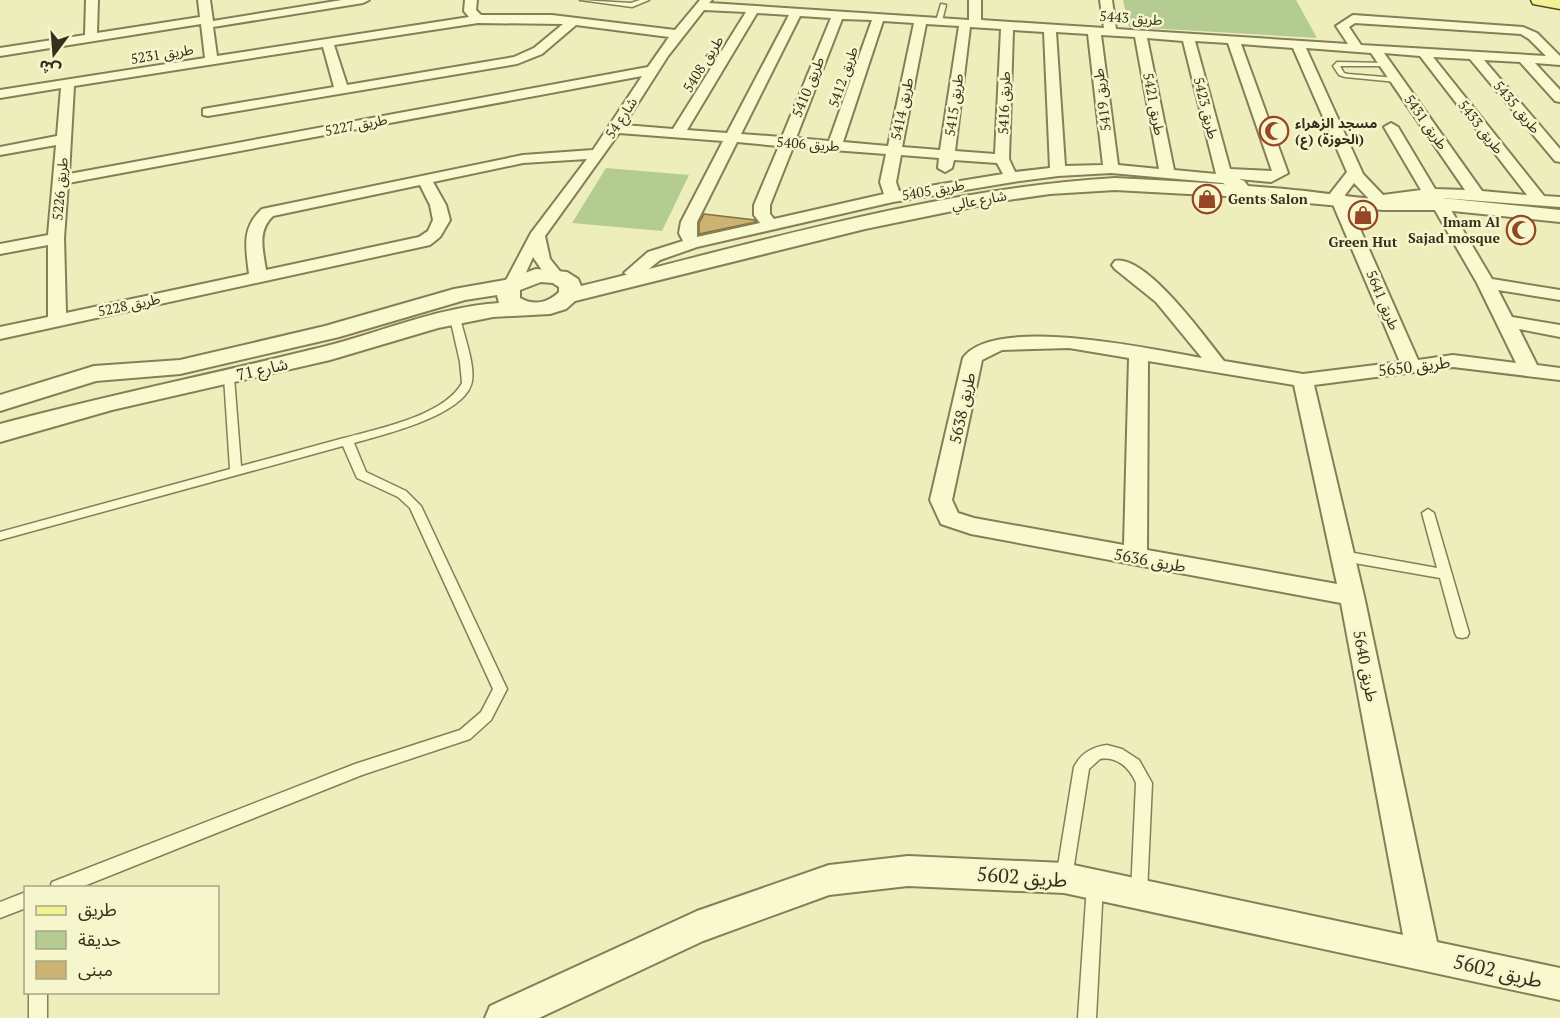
<svg xmlns="http://www.w3.org/2000/svg" width="1560" height="1018" viewBox="0 0 1560 1018" font-family="'PT Serif','Noto Sans Arabic',serif">
	<style>
		.green { fill: #b4cc91 }
		.building { fill: #cdb372; stroke: #856f3c; stroke-width: 1.5 }
		.lines { fill: none; stroke-linecap: round; stroke-linejoin: round }
		.service-casing { stroke: #867e56; stroke-width: 3 }
		.minor-casing { stroke: #867e56; stroke-width: 4 }
		.tertiary-casing { stroke: #867e56; stroke-width: 4 }
		.primary-casing { stroke: #534a2b; stroke-width: 3 }
		.service { fill: #f9f9d0; fill-rule: evenodd }
		.minor { fill: #f9f9d0; fill-rule: evenodd }
		.tertiary { fill: #f9f9d0; fill-rule: evenodd }
		.primary { fill: #f3f293; fill-rule: evenodd }
		.labels { text-anchor: middle; stroke-width: 5; stroke-linejoin: round; paint-order: stroke }
		.far-street-label { font-size: 14px; fill: #352f1b; stroke: #f5f6cc }
		.far-poi-label { font-size: 14px; font-weight: bold; fill: #352f1b; stroke: #f5f6cc; text-anchor: start }
		.street-label { font-size: 16px; fill: #352f1b; stroke: #f5f6cc }
		.near-street-label { font-size: 20px; fill: #352f1b; stroke: #f5f6cc }
	</style>
	<rect width="100%" height="100%" fill="#eeeebd"/>
	<!-- green -->
	<g class="green">
		<polygon points="1123,0 1296,0 1317,38 1129,27"/>
		<polygon points="606,168 689,175 662,231 572,223"/>
	</g>
	<!-- building -->
	<polygon class="building" points="704,214 755,220 756,222 699,234 699,223"/>
	<g class="lines">
		<!-- service casing -->
		<g class="service-casing">
			<g id="service">
				<polygon points="580,0 631,3 640,0 649,0 632,7"/>
				<polygon points="941,4 946,5 942,21 939,23 936,21"/>
				<polygon points="1337,62 1388,63 1389,64 1386,66 1340,66 1344,73 1348,74 1397,78 1400,80 1397,82 1345,77 1339,75 1333,66"/>
				<path d="M455,315L460,318C464,335 475,365 472,381C467,415 382,435 354,443L366,472L406,491L421,506L507,689L491,720L470,739L362,775L79,888H50L52,882L355,764L460,730L481,712L493,689L410,508L398,497L357,478L343,446L0,540V532L230,469L224,377L225,375L229,374L234,377L241,466C275,457 310,447 344,438C377,429 444,416 462,383L460,362L450,318Z"/>
				<polygon points="1428,509 1434,513 1469,633 1467,637 1462,638 1457,637 1455,633 1440,578 1343,561 1339,559 1337,556 1339,553 1343,551 1437,568 1422,513"/>
				<path d="M1107,745L1122,749L1139,760L1152,783L1147,893L1145,899L1139,901L1133,899L1131,893L1136,783C1130,768 1117,756 1100,759L1089,769L1072,878L1070,884L1064,886L1058,884L1056,878L1074,767C1081,753 1092,747 1107,745Z"/>
				<polygon points="1095,877 1101,879 1103,885 1096,1018 1078,1018 1087,885 1089,879"/>
				<polygon points="26,892 26,908 0,918 0,902"/>
				<rect x="29" y="992" width="18" height="26"/>
			</g>
		</g>
		<!-- minor casing -->
		<g class="minor-casing">
			<path id="minor" d="M86,0H98L97,33L200,17L198,0H210L213,21L342,0H369L363,3L213,27L217,56L469,17L464,11L465,0H477L476,10L481,15H552L675,30L700,0H712L709,3L969,20V0H981V20L1104,28L1100,0H1112L1116,29L1348,44L1336,26L1353,15L1523,27L1537,33L1560,56V65L1535,63L1560,90V102L1555,101L1520,62L1484,60L1560,149V162L1555,161L1470,59L1433,57L1544,196L1560,197V207L1442,198L1384,202L1382,207H1370L1369,199L1354,183L1345,195L1418,360L1453,355L1516,363L1477,283L1432,205L1440,200L1448,205L1492,279L1560,290V300L1498,290L1512,317L1560,325V337L1519,329L1537,365L1560,368V380L1453,367L1314,385L1364,596L1437,942L1560,968V1000L1064,893L908,886L829,895L703,941L539,1018H485L490,1006L697,911L829,865L908,856L1064,863L1403,935L1341,603L971,534L941,524L930,500L963,358C994,314 1154,350 1202,358L1156,302L1115,269L1112,265L1115,261C1146,254 1206,339 1224,361L1303,374L1400,362L1329,195L1347,172L1293,48L1241,44L1288,173L1271,182L1239,179L1244,181L1252,191L1244,196L1223,183L1111,173L1058,176L1013,182L893,202L697,247L660,260L639,277L633,278L624,273L648,252L683,241L679,233L681,222L723,141L619,133L545,236L550,259L563,275L560,279H548L533,257L519,288L513,289L504,284L531,233L587,159L523,163L433,182L446,205L450,220L440,237L430,245L0,339V327L48,317V245L0,254V244L48,235L56,145L0,155V147L57,136L61,88L0,98V90L205,58L201,24L0,56V48L85,35ZM704,10L746,12L673,129L624,125L668,56ZM757,13L789,15L727,133L687,130ZM800,16L831,18L782,137L741,134ZM842,19L872,20L829,141L796,138ZM883,21L914,23L888,146L843,142ZM478,23L563,24L534,48L514,57L347,85L334,45ZM1355,23L1521,34L1529,39L1546,56L1361,45L1349,27ZM926,24L959,26L940,150L902,147ZM576,25L669,37L648,67L69,174L74,86L323,47L334,87L203,109V115L208,116L517,64L542,54ZM970,27L1001,29L995,154L955,151ZM1013,30L1044,32L1050,168L1015,172L1009,159ZM1056,32L1088,34L1103,165L1065,166ZM1101,35L1135,37L1159,169L1118,165ZM1147,38L1183,41L1216,174L1174,170ZM1195,41L1228,43L1272,171L1230,169ZM1306,48L1371,53L1465,190L1435,189L1398,127L1391,123L1384,127L1421,190L1383,195L1363,174ZM1384,53L1420,56L1527,195L1482,191ZM642,76L593,150L523,155L262,209C241,228 246,248 249,274L66,313L64,238L68,183ZM737,142L779,146L754,205V215L760,223L697,237V222ZM793,147L886,154L880,182L884,194L774,219L770,214V205ZM901,155L939,158L938,168L945,172L952,168L954,160L997,163L1003,174L899,191L896,182ZM420,185L430,205L433,220L428,231L419,237L266,270C263,250 257,231 273,216ZM1069,348L1129,358L1124,545L974,518L958,513L952,500L982,360L1002,350ZM1148,361L1294,385L1337,584L1147,550Z"/>
		</g>
		<!-- tertiary casing -->
		<g class="tertiary-casing">
			<path id="tertiary" d="M1115,178C1175,181 1235,184 1294,190C1332,193 1386,205 1422,196L1560,210V222L1443,210H1383L1244,197L1115,190L1050,194L1001,201L865,229L575,301L566,309L550,314L493,317L438,328L330,360L112,410L0,442V424C104,396 209,375 314,349C375,335 436,307 499,303L497,295L465,300L339,337L180,374L96,381L0,411V395L94,366L180,360L325,326L454,289L505,280L536,269L567,272L578,279L581,286C757,243 934,189 1115,178ZM541,282L553,283L559,287V292C548,303 534,306 520,298V290Z"/>
		</g>
		<!-- primary casing -->
		<g class="primary-casing">
			<polygon id="primary" points="1531,0 1560,0 1560,9 1533,4"/>
		</g>
		<!-- service -->
		<use href="#service" class="service"/>
		<!-- minor -->
		<use href="#minor" class="minor"/>
		<!-- tertiary -->
		<use href="#tertiary" class="tertiary"/>
		<!-- primary -->
		<use href="#primary" class="primary"/>
	</g>
	<!-- icons -->
	<defs>
		<g id="mosque-ring" transform="scale(1.5)"><circle r="9.5" fill="#f5f6cc" stroke="#964625" stroke-width="1.5"/><path d="M3.5-4.9A6 6 0 1 0 3.5 4.9A5 5 0 1 1 3.5-4.9Z" fill="#964625"/></g>
		<g id="shop-ring" transform="scale(1.5)"><circle r="9.5" fill="#f5f6cc" stroke="#964625" stroke-width="1.5"/><path d="M-5-2.5h2.3a2.7 3.5 0 0 1 5.4 0H5L5.5 6h-11ZM-1.5-2.5h3a1.5 2.3 0 0 0-3 0Z" fill="#964625"/></g>
	</defs>
	<g fill-rule="evenodd">
		<use href="#mosque-ring" x="1274" y="131"/>
		<use href="#shop-ring" x="1207" y="199"/>
		<use href="#shop-ring" x="1363" y="215"/>
		<use href="#mosque-ring" x="1521" y="230"/>
	</g>
	<g class="labels">
		<!-- far-street labels -->
		<g class="far-street-label">
			<text transform="translate(1131 18) rotate(4)" y="5">طريق 5443</text>
			<text transform="translate(162 54) rotate(-9)" y="5">طريق 5231</text>
			<text transform="translate(703 64) rotate(-58)" y="5">طريق 5408</text>
			<text transform="translate(843 77) rotate(-71)" y="5">طريق 5412</text>
			<text transform="translate(808 87) rotate(-68)" y="5">طريق 5410</text>
			<text transform="translate(1102 100) rotate(-97)" y="5">طريق 5419</text>
			<text transform="translate(1004 103) rotate(-88)" y="5">طريق 5416</text>
			<text transform="translate(1154 104) rotate(79)" y="5">طريق 5421</text>
			<text transform="translate(954 105) rotate(-82)" y="5">طريق 5415</text>
			<text transform="translate(1517 107) rotate(50)" y="5">طريق 5435</text>
			<text transform="translate(1206 108) rotate(76)" y="5">طريق 5423</text>
			<text transform="translate(902 109) rotate(-78)" y="5">طريق 5414</text>
			<text transform="translate(621 118) rotate(-57)" y="5">شارع 54</text>
			<text transform="translate(1426 122) rotate(55)" y="5">طريق 5431</text>
			<text transform="translate(356 125) rotate(-11)" y="5">طريق 5227</text>
			<text transform="translate(1481 127) rotate(52)" y="5">طريق 5433</text>
			<text transform="translate(808 144) rotate(4)" y="5">طريق 5406</text>
			<text transform="translate(60 189) rotate(-85)" y="5">طريق 5226</text>
			<text transform="translate(933 190) rotate(-10)" y="5">طريق 5405</text>
			<text transform="translate(979 200) rotate(-10)" y="5">شارع عالي</text>
			<text transform="translate(1383 300) rotate(67)" y="5">طريق 5641</text>
			<text transform="translate(129 305) rotate(-12)" y="5">طريق 5228</text>
		</g>
		<!-- far-poi labels -->
		<g class="far-poi-label">
			<text x="1295" y="128">مسجد الزهراء<tspan x="1295" dy="16">(ع) (الحوزة)</tspan></text>
			<text x="1228" y="204">Gents Salon</text>
			<text x="1500" y="227" text-anchor="end">Imam Al<tspan x="1500" dy="16">Sajad mosque</tspan></text>
			<text x="1363" y="247" text-anchor="middle">Green Hut</text>
		</g>
		<!-- street labels -->
		<g class="street-label">
			<text transform="translate(1414 366) rotate(-7)" y="6">طريق 5650</text>
			<text transform="translate(262 369) rotate(-13)" y="6">شارع 71</text>
			<text transform="translate(962 408) rotate(-78)" y="6">طريق 5638</text>
			<text transform="translate(1150 560) rotate(10)" y="6">طريق 5636</text>
			<text transform="translate(1366 666) rotate(79)" y="6">طريق 5640</text>
		</g>
		<!-- near-street labels -->
		<g class="near-street-label">
			<text transform="translate(1022 877) rotate(4)" y="7">طريق 5602</text>
			<text transform="translate(1498 971) rotate(13)" y="7">طريق 5602</text>
		</g>
	</g>
	<!-- legend -->
	<rect x="24" y="886" width="195" height="108" fill="#f5f6cc" stroke="#a8a685" stroke-width="1.5"/>
	<rect x="36" y="906" width="30" height="9" fill="#f3f293" stroke="#a8a685" stroke-width="1.5"/>
	<text x="78" y="916" font-size="18" fill="#352f1b">طريق</text>
	<rect x="36" y="931" width="30" height="18" fill="#b4cc91" stroke="#a8a685" stroke-width="1.5"/>
	<text x="78" y="946" font-size="18" fill="#352f1b">حديقة</text>
	<rect x="36" y="961" width="30" height="18" fill="#cdb372" stroke="#a8a685" stroke-width="1.5"/>
	<text x="78" y="976" font-size="18" fill="#352f1b">مبنى</text>
	<!-- north arrow -->
	<g transform="translate(54 54) rotate(196)" stroke="#f5f6cc" stroke-width="4.5" paint-order="stroke">
	<path d="M0-4.5L10 22L0 15L-10 22Z" fill="#352f1b"/>
	<text y="-9" font-size="16" font-weight="bold" text-anchor="middle" fill="#352f1b">ش</text>
	</g>
</svg>
